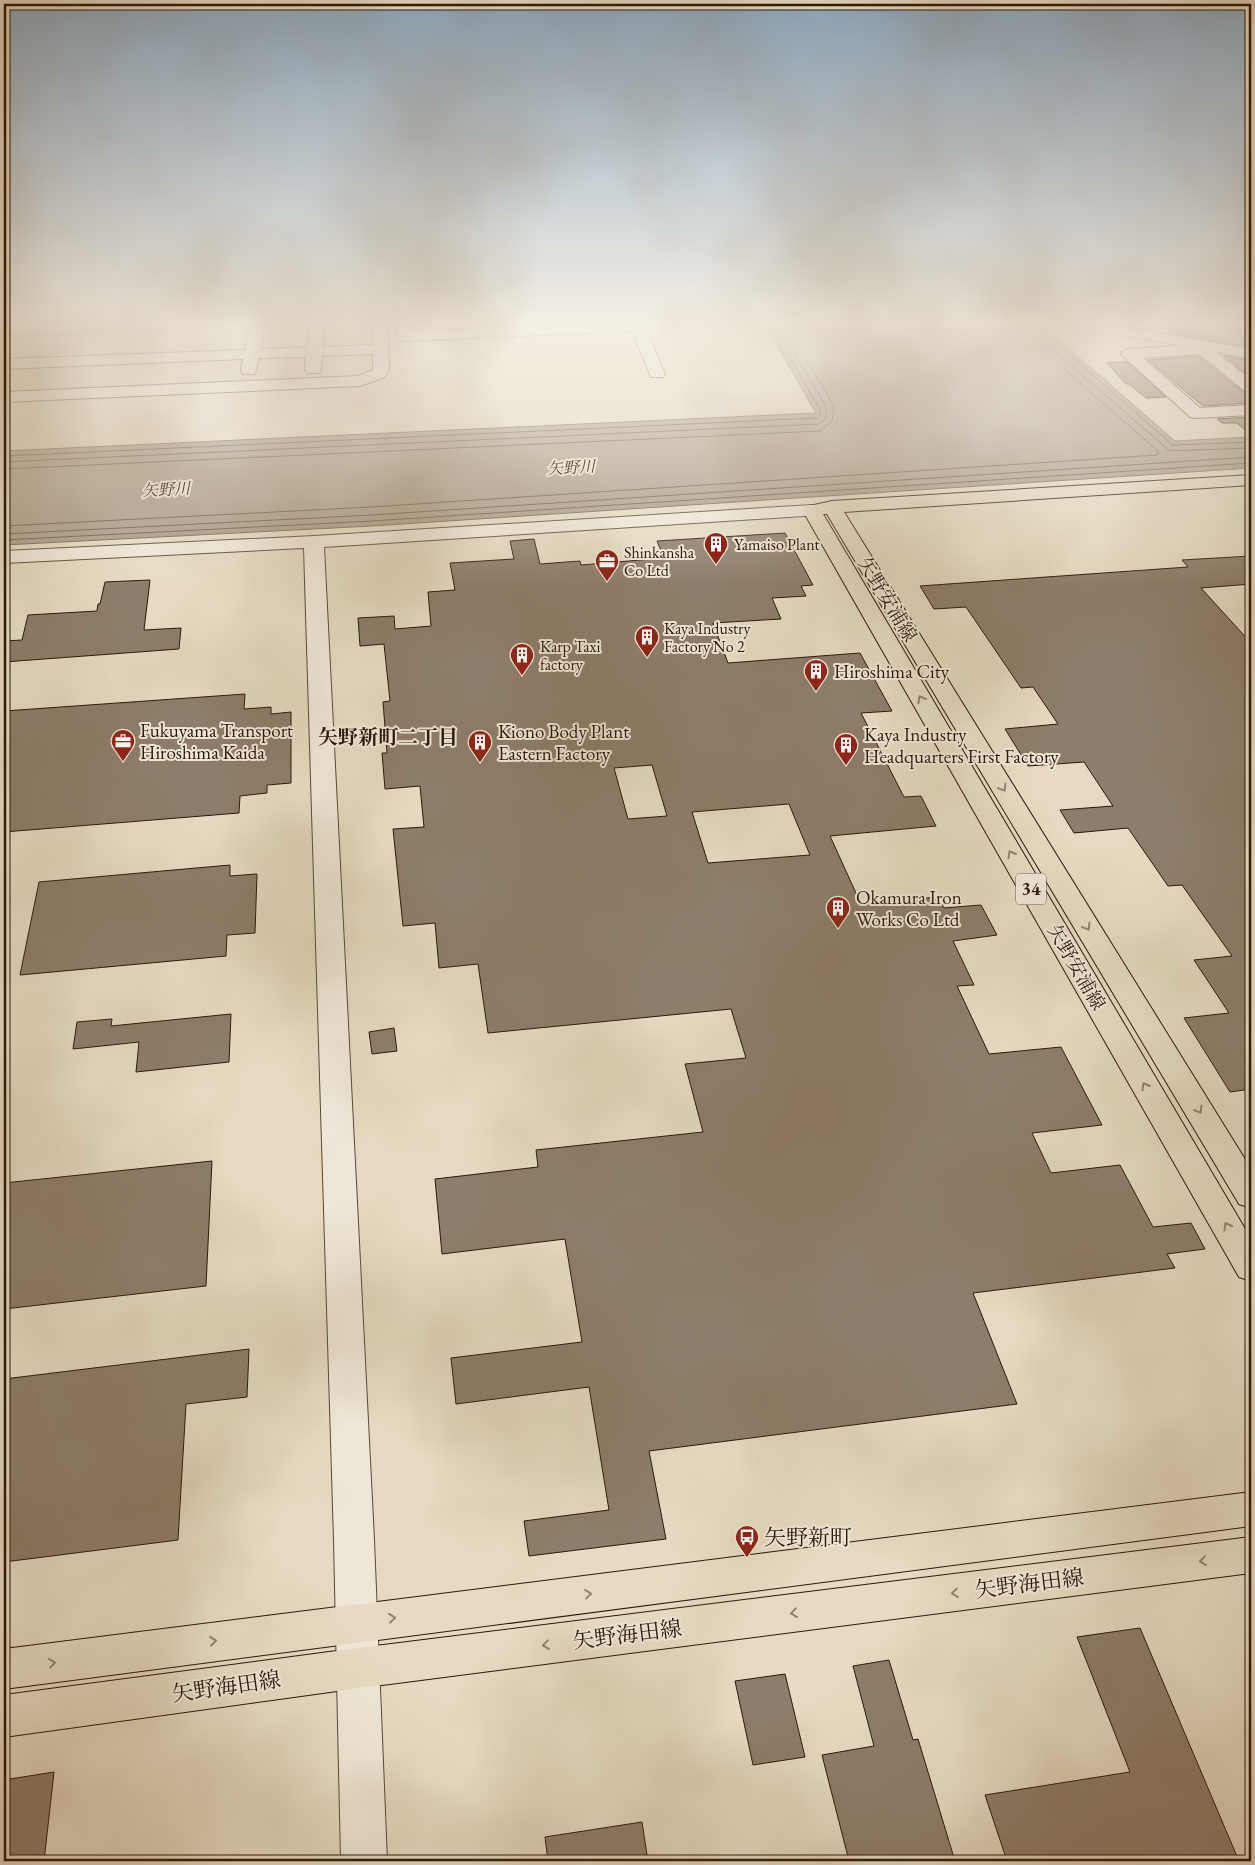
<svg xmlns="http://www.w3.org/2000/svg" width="1255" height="1865" viewBox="0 0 1255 1865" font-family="'EB Garamond','Noto Serif JP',serif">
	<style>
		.water { fill: #a79984; stroke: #766554 }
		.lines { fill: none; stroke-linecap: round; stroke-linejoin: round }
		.shore { stroke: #6a5848; stroke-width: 1 }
		.building { fill: #8d7d6a; stroke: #2c180b; fill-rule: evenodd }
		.minor-casing { stroke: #5a4939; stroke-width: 2 }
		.major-casing { stroke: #2c180b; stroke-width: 2 }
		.minor { fill: #efe8d7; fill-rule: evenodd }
		.major { fill: #e6dbc2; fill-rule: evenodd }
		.oneway { stroke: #928370 }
		.labels { text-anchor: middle; stroke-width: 4; stroke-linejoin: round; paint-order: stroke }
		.far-water-label { font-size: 16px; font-style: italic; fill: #5d4c3b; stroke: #efe8d7 }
		.far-poi-label { font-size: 16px; fill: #2c180b; stroke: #efe8d7; text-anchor: start }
		.shield { fill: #efe8d7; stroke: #665648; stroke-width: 1 }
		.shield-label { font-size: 18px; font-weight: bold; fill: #2c180b }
		.street-label { font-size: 19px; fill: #2c180b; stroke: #efe8d7 }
		.poi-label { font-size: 19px; fill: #2c180b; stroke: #efe8d7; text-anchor: start }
		.neighbourhood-label { font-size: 20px; font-weight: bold; fill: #2c180b; stroke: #efe8d7 }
		.near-poi-label { font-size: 22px; fill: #2c180b; stroke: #efe8d7; text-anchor: start }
		.near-street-label { font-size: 22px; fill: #2c180b; stroke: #efe8d7 }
	</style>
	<rect width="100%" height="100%" fill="#e6dbc2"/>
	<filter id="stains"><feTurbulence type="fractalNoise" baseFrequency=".004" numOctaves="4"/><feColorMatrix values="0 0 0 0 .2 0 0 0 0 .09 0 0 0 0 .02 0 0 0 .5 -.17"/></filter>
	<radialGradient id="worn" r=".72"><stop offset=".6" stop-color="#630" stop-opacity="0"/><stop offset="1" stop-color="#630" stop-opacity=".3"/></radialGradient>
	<!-- water -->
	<polygon class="water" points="765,325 1042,325 1175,441 1251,437 1251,468 372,526 4,545 4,451 816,413"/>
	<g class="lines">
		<!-- shore -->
		<g class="shore">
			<polyline points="1032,325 1036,335 1170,451 1251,448"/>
			<polyline points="1039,325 1041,330 1173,445 1251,442"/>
			<polyline points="4,456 817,418 820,414 820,409 770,325"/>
			<polyline points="4,462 819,424 826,417 826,407 778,325"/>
			<polyline points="4,469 820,431 832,421 834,406 786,325"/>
			<polyline points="4,526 371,507 1158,455 1158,451 1031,340 1025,325"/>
			<polyline points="4,534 372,515 1251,457"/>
			<polyline points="4,540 372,521 1251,463"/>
		</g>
	</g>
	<!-- building -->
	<g class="building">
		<polygon points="1156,325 1189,325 1186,330 1190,334 1197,334 1217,330 1223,325 1251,335 1251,347 1179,335"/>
		<polygon points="1223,355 1251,361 1251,374 1246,374"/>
		<polygon points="1198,356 1251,398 1251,403 1203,406 1148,360"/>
		<polygon points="1127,362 1166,397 1146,398 1129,384 1126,384 1107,363"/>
		<polygon points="1251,417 1251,435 1237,423 1222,423 1217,419"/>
		<path d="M785,533L813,585L801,586L806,596L772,598L781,619L713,623L728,663L860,653L892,711L861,713L904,797L921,796L936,826L830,836L861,904L938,897L944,908L981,905L997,935L953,941L974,985L957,986L989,1054L1061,1047L1102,1125L1032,1133L1051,1173L1120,1165L1153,1227L1191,1223L1205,1249L1167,1254L1175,1268L973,1293L1017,1404L649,1451L666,1539L529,1556L524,1521L609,1510L589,1387L456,1404L451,1358L582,1342L565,1239L442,1254L435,1179L538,1167L536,1150L703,1132L685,1064L746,1058L731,1009L488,1033L478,964L439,968L435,923L403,926L393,829L424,827L420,786L385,789L382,753H387L383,702L390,701L384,644L360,646L358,618L394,616L395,629L431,626L428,592L455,590L450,563L514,559L510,541L534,539L540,564L580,561L581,565L664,558L657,541ZM652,765L667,816L628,819L614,768ZM789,804L810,855L708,863L692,812Z"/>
		<polygon points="1251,556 1251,584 1201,588 1251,643 1251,1089 1230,1092 1184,1018 1229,1013 1194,960 1232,956 1182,885 1168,886 1128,828 1074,833 1060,810 1113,806 1084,762 1028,766 1005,729 1058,724 1033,687 1021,688 966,607 934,609 920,586 1188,567 1182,560"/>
		<polygon points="150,580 144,630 181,628 179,649 4,662 4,641 22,640 28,615 97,611 98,604 100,604 105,582"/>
		<polygon points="245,694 244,709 271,707 271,714 291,712 291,783 267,785 267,793 240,796 239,813 4,832 4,711"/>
		<polygon points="230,865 230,876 257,874 255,933 227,935 226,956 20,975 39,882"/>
		<polygon points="231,1014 229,1062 136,1072 139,1042 73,1049 77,1022 112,1019 111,1026"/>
		<polygon points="394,1028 397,1051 372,1054 369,1032"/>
		<polygon points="212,1161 206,1286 4,1309 4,1183"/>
		<polygon points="249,1349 247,1397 186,1404 178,1540 4,1562 4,1379"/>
		<polygon points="1140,1628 1239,1861 1007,1861 985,1795 1130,1772 1077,1637"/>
		<polygon points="889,1660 913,1740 918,1739 955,1861 849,1861 822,1755 874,1746 853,1666"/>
		<polygon points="785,1674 805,1757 753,1765 735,1681"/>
		<polygon points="54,1772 44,1861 4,1861 4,1780"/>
		<polygon points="642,1822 648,1861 548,1861 545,1837"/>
	</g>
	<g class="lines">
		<!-- minor casing -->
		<g class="minor-casing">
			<g id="minor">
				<polygon points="64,325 191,325 189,328 184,329 4,335 4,326"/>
				<polygon points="250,325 264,325 261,349 307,347 310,325 324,325 323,347 373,345 372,330 370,325 384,325 388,330 389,370 385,377 360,386 4,402 4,392 358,376 373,370 373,354 322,356 321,370 319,373 307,373 305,370 306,357 259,358 255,374 243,374 241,371 243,359 4,369 4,359 245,350"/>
				<polygon points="397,325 411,325 412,331 567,325 644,325 665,374 663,377 651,377 632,331 404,341 399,339 396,336"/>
				<polygon points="1084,325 1113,325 1251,349 1251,359 1216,352 1251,380 1251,393 1245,391 1199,354 1143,358 1200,408 1251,405 1251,415 1196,418 1190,417 1121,354 1124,351 1129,349 1181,346 1091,329 1086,328"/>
				<path d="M1195,325H1219L1217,328C1208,330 1199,334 1190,332L1187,329L1190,326Z"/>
				<polygon points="812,505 819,507 821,511 819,515 324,547 374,1540 387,1861 341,1861 334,1540 304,548 4,563 4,551 314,536"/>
			</g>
		</g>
		<!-- major casing -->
		<g class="major-casing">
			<g id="major">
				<polygon points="1251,475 1251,485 844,512 1251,1169 1251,1208 1239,1204 827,514 823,514 1251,1239 1251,1281 1239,1277 803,511 805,507 832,501"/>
				<polygon points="1251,1492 1251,1526 4,1689 4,1649"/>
				<polygon points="1251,1537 1251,1573 359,1688 4,1737 4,1695 359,1648"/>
			</g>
		</g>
		<!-- minor -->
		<use href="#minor" class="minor"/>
		<!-- major -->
		<use href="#major" class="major"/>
	</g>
	<!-- one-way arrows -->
	<defs><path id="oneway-chevron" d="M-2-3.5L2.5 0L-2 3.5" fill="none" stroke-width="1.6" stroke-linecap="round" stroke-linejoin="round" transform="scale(1.25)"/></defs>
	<g class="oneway">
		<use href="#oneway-chevron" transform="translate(921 699) rotate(-120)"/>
		<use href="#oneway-chevron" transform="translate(1003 788) rotate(59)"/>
		<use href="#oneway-chevron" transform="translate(1011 854) rotate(-120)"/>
		<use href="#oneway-chevron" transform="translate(1087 927) rotate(59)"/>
		<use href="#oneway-chevron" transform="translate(1145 1086) rotate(-120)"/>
		<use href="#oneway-chevron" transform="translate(1199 1110) rotate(59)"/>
		<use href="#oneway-chevron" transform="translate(1227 1226) rotate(-120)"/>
		<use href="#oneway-chevron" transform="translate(1203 1561) rotate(173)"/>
		<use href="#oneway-chevron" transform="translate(955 1593) rotate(173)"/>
		<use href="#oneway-chevron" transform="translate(588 1594) rotate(-7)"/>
		<use href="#oneway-chevron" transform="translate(794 1613) rotate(173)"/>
		<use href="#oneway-chevron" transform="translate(392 1618) rotate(-7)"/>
		<use href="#oneway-chevron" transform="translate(213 1641) rotate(-7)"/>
		<use href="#oneway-chevron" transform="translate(546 1645) rotate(173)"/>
		<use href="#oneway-chevron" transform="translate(52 1663) rotate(-7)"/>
	</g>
	<!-- sky -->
	<linearGradient id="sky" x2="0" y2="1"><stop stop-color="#8ea9c0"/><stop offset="0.55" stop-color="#f4efe4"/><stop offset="1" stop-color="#f4efe4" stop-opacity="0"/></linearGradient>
	<rect width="1255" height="586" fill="url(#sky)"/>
	<!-- icons -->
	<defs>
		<g id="building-pin" transform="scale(1.25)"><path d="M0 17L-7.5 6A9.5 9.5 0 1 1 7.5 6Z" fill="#8f2418" stroke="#efe8d7"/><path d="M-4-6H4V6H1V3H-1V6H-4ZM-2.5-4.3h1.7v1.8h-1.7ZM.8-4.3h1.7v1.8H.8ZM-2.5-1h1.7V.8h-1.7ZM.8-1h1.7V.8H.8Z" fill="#fff"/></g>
		<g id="office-pin" transform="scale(1.25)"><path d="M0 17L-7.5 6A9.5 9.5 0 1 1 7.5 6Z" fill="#8f2418" stroke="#efe8d7"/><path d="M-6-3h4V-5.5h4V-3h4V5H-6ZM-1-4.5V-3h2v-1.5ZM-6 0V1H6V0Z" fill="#fff"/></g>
		<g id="bus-pin" transform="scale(1.25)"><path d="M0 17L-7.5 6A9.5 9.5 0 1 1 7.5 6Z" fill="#8f2418" stroke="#efe8d7"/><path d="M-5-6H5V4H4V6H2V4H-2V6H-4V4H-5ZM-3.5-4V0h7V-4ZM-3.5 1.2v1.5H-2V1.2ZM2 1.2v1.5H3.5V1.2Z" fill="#fff"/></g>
	</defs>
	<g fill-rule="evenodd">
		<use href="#building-pin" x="716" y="544"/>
		<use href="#office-pin" x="607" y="561"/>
		<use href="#building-pin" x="647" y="637"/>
		<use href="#building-pin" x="522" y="655"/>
		<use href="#building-pin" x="816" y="671"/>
		<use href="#office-pin" x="123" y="741"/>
		<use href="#building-pin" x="480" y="742"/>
		<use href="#building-pin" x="846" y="745"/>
		<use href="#building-pin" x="838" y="908"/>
		<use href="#bus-pin" x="747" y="1537"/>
	</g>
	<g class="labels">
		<!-- far-water labels -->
		<g class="far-water-label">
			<text transform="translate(571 467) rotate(-3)" y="6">矢野川</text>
			<text transform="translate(166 489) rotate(-3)" y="6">矢野川</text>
		</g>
		<!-- far-poi labels -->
		<g class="far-poi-label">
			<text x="734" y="550">Yamaiso Plant</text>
			<text x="624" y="558">Shinkansha<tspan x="624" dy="18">Co Ltd</tspan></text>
			<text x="664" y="634">Kaya Industry<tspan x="664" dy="18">Factory No 2</tspan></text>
			<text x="540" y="652">Karp Taxi<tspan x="540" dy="18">factory</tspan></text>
		</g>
		<!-- shield labels -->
		<rect class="shield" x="1016" y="873.5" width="30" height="31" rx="4"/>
		<g class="shield-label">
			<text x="1031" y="895">34</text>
		</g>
		<!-- street labels -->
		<g class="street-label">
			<text transform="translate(888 599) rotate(59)" y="7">矢野安浦線</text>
			<text transform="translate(1077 967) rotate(60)" y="7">矢野安浦線</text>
		</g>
		<!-- poi labels -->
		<g class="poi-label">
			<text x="834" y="678">Hiroshima City</text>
			<text x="140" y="737">Fukuyama Transport<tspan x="140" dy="22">Hiroshima Kaida</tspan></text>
			<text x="498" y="738">Kiono Body Plant<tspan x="498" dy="22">Eastern Factory</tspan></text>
			<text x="864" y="741">Kaya Industry<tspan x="864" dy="22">Headquarters First Factory</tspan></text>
			<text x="856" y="904">Okamura Iron<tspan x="856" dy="22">Works Co Ltd</tspan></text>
		</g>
		<!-- neighbourhood labels -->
		<g class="neighbourhood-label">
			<text x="388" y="744">矢野新町二丁目</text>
		</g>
		<!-- near-poi labels -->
		<g class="near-poi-label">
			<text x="764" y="1545">矢野新町</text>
		</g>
		<!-- near-street labels -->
		<g class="near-street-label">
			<text transform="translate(1029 1583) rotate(-7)" y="8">矢野海田線</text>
			<text transform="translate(627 1634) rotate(-7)" y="8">矢野海田線</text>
			<text transform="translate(226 1686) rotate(-8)" y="8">矢野海田線</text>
		</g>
	</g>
	<!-- margin -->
	<rect width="1255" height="1865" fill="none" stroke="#e6dbc2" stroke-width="20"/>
	<rect x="5" y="5" width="1245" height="1855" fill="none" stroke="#2c180b" stroke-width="2.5"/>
	<rect x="10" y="10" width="1235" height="1845" fill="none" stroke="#2c180b"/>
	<rect width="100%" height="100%" filter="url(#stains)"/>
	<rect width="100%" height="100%" fill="url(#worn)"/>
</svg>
